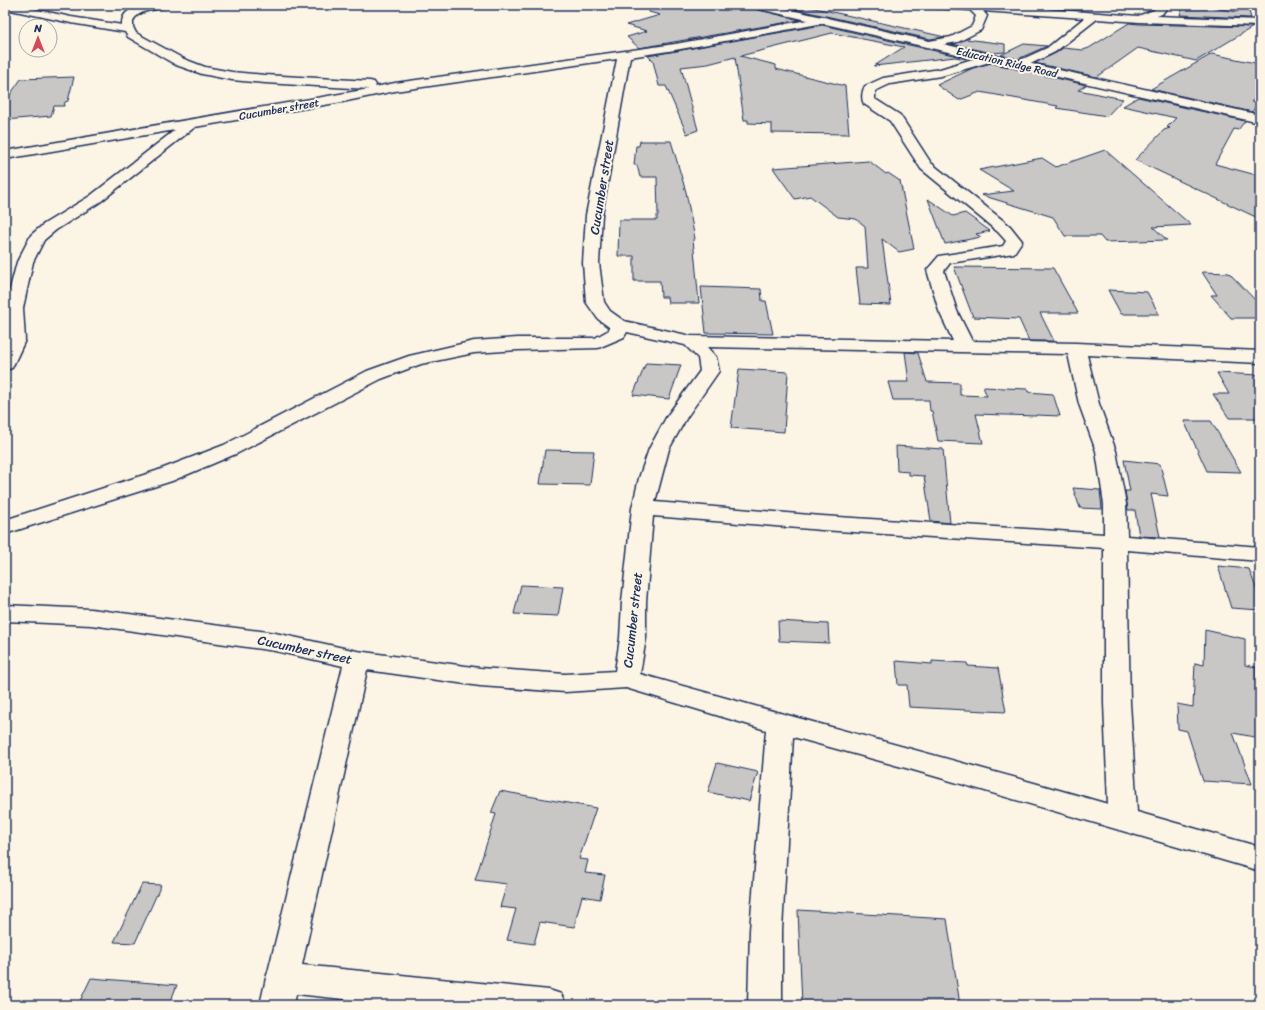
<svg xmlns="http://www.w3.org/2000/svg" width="1265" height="1010" viewBox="0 0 1265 1010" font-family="Sriracha,sans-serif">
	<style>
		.building { fill: #c8c7c6; stroke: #1b2f5e }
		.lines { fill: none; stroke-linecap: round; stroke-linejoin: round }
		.street-casing { stroke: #1b2f5e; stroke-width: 3 }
		.secondary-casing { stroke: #1b2f5e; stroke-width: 3 }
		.street { fill: #fcf5e5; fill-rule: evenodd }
		.secondary { fill: #fcf5e5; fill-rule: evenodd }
		.labels { text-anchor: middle; stroke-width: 4; stroke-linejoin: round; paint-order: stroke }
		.far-street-label { font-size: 11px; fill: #1b2f5e; stroke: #fcf5e5 }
		.street-label { font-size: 13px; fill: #1b2f5e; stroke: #fcf5e5 }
	</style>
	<rect width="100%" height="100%" fill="#fcf5e5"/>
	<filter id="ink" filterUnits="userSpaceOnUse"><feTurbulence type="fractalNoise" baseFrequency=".025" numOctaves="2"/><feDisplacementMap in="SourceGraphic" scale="8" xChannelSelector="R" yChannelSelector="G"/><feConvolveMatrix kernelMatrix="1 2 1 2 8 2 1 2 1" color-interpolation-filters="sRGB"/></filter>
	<g filter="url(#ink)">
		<!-- building -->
		<g class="building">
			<polygon points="650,5 749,5 755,9 800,20 639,48 627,37 647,31 626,25 660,15 649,12"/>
			<polygon points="776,5 801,5 945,37 930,39"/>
			<polygon points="1183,5 1205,6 1237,12 1241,5 1247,5 1251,18 1180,15"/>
			<polygon points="1129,23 1139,24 1253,27 1196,61 1138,48 1097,77 1035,63 1056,53 1063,48 1083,50 1089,48"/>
			<polygon points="822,25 966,58 966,59 955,57 874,66 904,47 832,33 740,56 776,65 776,69 845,86 849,134 772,133 772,124 748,123 748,120 744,120 735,57 708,64 681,67 698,130 687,134 666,86 659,86 653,61 648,56"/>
			<polygon points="966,39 1005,44 1005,52 992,53 952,44"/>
			<polygon points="1024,44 1047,46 1018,59 1001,55"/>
			<polygon points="1212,54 1260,64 1260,93 1251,102 1258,103 1252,112 1151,89"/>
			<polygon points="991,63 1086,85 1078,90 1123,99 1107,116 1056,108 1058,106 980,92 959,100 937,85 973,68"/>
			<polygon points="74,77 68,101 65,102 64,106 54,106 51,116 5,120 5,102 21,79"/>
			<polygon points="1138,97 1245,121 1238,130 1234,129 1215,164 1260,176 1260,219 1135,160 1164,130 1170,128 1167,127 1176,118 1123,106"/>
			<polygon points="640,141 671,141 686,192 695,239 693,239 699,303 668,303 667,297 661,297 660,281 634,281 634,256 618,256 619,220 657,220 657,215 658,215 657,177 640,177 637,165 634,165 636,146 639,146"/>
			<polygon points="1105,150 1191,225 1153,227 1167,240 1105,242 1100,236 1065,236 1053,217 981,195 1014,191 979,170 1042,158 1056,167"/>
			<polygon points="869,161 886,174 888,173 900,181 914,249 899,252 882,239 891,305 860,304 856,268 868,268 865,226 856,219 838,217 810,196 795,199 773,168"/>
			<polygon points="928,199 953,216 965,213 990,231 976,234 981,237 945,244"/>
			<polygon points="954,267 1053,268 1078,313 1040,313 1054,341 1029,341 1019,319 973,317"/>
			<polygon points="1202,272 1229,273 1260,305 1260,318 1231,318 1211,295 1217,295"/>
			<polygon points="701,287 761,289 762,301 766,301 773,334 706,333"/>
			<polygon points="1108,290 1147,292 1159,314 1121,314"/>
			<polygon points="905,352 918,353 927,382 960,383 960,395 987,396 983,387 1027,389 1028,392 1053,394 1060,416 1036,415 1036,416 976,414 983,443 938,441 932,411 930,411 929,400 893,400 888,382 909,382"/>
			<polygon points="646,363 681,365 669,399 633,395"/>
			<polygon points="739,369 788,372 784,432 731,428"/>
			<polygon points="1217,373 1260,375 1260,418 1229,418 1213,394 1229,394"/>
			<polygon points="1184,421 1211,421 1241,472 1207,471"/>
			<polygon points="896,446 943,449 950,523 931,521 924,476 909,475 909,472 897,471"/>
			<polygon points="545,450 594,451 590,485 540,484"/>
			<polygon points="1124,460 1160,464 1168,496 1151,494 1160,537 1139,536 1135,510 1128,510 1125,491 1130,491"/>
			<polygon points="1073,488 1100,490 1102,509 1080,508"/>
			<polygon points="1218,566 1249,569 1260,599 1260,610 1231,608"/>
			<polygon points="521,585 563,587 558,616 514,614"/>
			<polygon points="778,621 828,624 829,643 779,641"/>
			<polygon points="1205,630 1245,639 1245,665 1256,667 1257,719 1260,720 1260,738 1233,733 1252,784 1203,781 1187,731 1178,729 1177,704 1193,707 1195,663 1204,665"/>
			<polygon points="896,661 932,664 932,661 967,663 968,666 998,668 1006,712 909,707 907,685 898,685"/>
			<polygon points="717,763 758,772 749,801 708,792"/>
			<polygon points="500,791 596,808 579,859 588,860 585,873 605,875 600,899 582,896 574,927 540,922 534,944 507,940 516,909 500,907 507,884 475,880 496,814 491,813"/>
			<polygon points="142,884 161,885 135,943 114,942"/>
			<polygon points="798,910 947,919 960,1005 802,1005"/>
			<polygon points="91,978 177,985 169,1005 78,1005"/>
		</g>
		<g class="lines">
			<!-- street casing -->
			<g class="street-casing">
				<g id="street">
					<path d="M5,5H16L71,17L122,25C121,3 153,5 166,5L165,7C154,10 138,10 133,21V27L136,33L184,59L205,67L232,72L265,75L370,81L374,82L376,85L375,87L395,83L675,44L824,17L828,18L829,20L824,23L675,50L630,57L602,215L599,263L604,302L610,311L624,321L691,336L953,341L939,311L927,270L939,256L1003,246L1006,241L998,232L921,169L890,121L864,104C861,99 862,91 865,86L883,78L940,69L989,54L993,55L995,58L993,61L941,76L890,84L875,91V99L900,115L931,163L1010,226L1022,241L1014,253L950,263L944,271L957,311L972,341L1076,343L1260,351V363L1087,355L1099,404L1116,451L1126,504L1127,536L1260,547V561L1127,550L1130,703L1137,812L1260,847V871L913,770L793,737L782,930V1005H748L750,930L766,730L626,688L565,692L480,686L367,670L302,965L549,990L561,994L566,1005H401L296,994L294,1005H260L266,978L268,972L343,666L275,651L91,625L5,621V605L91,609L275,633L357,651L480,668L565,674L615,671L620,638L622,602L632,508L639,478L649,449L667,416L700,371L698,358L685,345L627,332L624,337L598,348L518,350L474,353L421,364L381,379L238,453L172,481L5,534V520L156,471L224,445L367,371L409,356L474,341L518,338H595L609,330V327L598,319L586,302L583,263L586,215L617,59L395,91L342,102L195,127L100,202L56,230L44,240L33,262L23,308L25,340L12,368L5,370V344L7,340L5,308L17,262L31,235L44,224L90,196L175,130L5,159V151L369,89L265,83L232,80L202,74L176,65L128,37L125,32L71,23L6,9ZM707,347L1068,354L1079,404L1096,451L1104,504V534L822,516L655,502L669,449L687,417L719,371L716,357ZM653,516L822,530L1104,548V703L1108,804C952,759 795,718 640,674L646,638V602Z"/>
					<polygon points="930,5 996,5 1138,16 1154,10 1155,5 1165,5 1166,9 1162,14 1157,16 1260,20 1260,26 1139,22 1097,19 1055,52 1020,69 1016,68 1014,65 1016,62 1047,48 1084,18 983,11 987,16 981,30 958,42 928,47 924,46 922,44 924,42 951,37 972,26 976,16 970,10 935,8"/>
				</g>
			</g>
			<!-- secondary casing -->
			<g class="secondary-casing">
				<polygon id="secondary" points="750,5 769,5 1260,115 1260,123 755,8"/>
			</g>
			<!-- street -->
			<use href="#street" class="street"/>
			<!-- secondary -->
			<use href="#secondary" class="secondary"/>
		</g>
	</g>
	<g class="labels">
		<!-- far-street labels -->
		<g class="far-street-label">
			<text transform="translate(1007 62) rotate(13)" y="4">Education Ridge Road</text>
			<text transform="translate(279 109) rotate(-10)" y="4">Cucumber street</text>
		</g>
		<!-- street labels -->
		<g class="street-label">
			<text transform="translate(601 187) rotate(-81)" y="5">Cucumber street</text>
			<text transform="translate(632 620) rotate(-84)" y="5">Cucumber street</text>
			<text transform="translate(305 649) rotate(12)" y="5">Cucumber street</text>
		</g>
	</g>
	<!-- margin -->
	<rect width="1265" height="1010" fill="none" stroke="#fcf5e5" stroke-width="20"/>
	<rect x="10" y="10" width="1245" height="990" fill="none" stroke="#1b2f5e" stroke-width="1.5" filter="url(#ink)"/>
	<!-- north arrow -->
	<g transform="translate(38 38)"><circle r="19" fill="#fcf5e5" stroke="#a2a6af"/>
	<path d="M0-3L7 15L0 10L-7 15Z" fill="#d1495b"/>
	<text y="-6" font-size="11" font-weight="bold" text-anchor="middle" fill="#1b2f5e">N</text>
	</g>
</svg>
